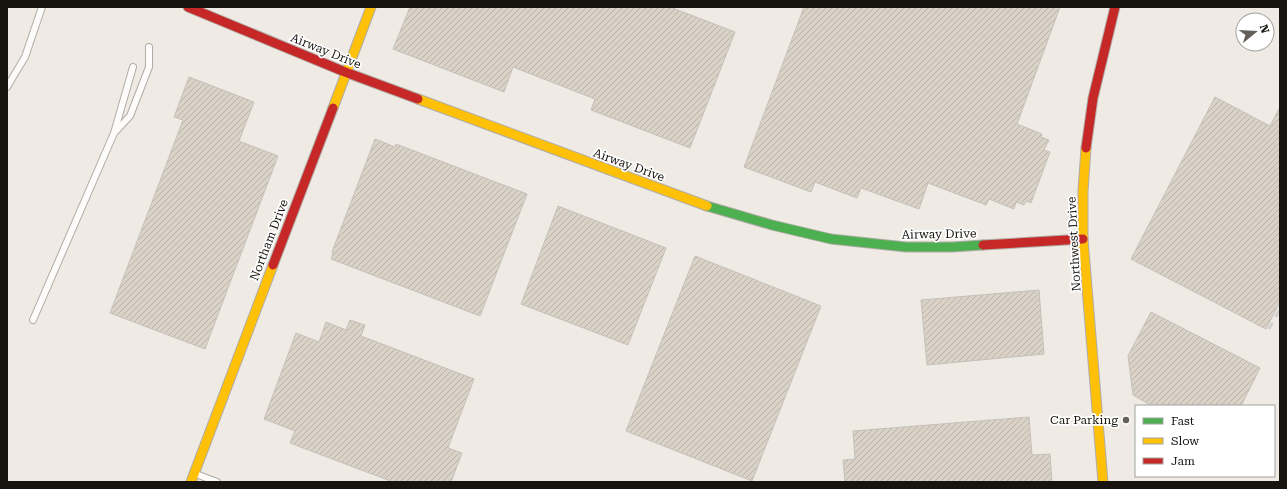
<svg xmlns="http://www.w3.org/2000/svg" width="1287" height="489" viewBox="0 0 1287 489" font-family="'Roboto Serif',serif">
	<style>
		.building { fill: url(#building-hatch); stroke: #c4c0bb }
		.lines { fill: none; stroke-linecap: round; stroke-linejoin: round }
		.lane-casing { stroke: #b0aca7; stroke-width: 8 }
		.fast-casing { stroke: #b0aca7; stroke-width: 11 }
		.slow-casing { stroke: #b0aca7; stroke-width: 11 }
		.jam-casing { stroke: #b0aca7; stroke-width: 11 }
		.lane { stroke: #fdfcfb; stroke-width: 6 }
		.fast { stroke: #4caf50; stroke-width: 9 }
		.slow { stroke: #ffc107; stroke-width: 9 }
		.jam { stroke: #c62828; stroke-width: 9 }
		.rail { stroke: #d2d0cf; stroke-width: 3; stroke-dasharray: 7 7; stroke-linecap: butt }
		.poi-dot { fill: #635f5a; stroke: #fff; stroke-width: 1.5 }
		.labels { text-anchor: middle; stroke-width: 3.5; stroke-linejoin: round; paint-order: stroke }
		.street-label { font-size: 12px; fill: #171410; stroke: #fff }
		.poi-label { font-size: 12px; fill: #171410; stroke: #fff; text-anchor: end }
	</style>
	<defs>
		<pattern id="building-hatch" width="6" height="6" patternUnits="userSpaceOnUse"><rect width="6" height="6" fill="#dad2c6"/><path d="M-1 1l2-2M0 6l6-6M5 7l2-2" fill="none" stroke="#bab3a9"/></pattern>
	</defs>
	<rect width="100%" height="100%" fill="#efeae3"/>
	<!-- building -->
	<g class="building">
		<polygon points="410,7 670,7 735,32 690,148 591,110 595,99 513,67 504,92 393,49"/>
		<polygon points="804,7 1060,7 1017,124 1042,134 1041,137 1049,140 1044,150 1050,152 1031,203 1026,201 1024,205 1016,202 1014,209 989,199 986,205 928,183 919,209 861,188 857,198 815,182 811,192 744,167"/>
		<polygon points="189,77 254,102 239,141 278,156 205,349 110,313 183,120 174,117"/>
		<polygon points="1215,97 1270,126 1280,107 1280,302 1266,329 1131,259"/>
		<polygon points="375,139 395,147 396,144 527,194 480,316 331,259 333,253 332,252"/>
		<polygon points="558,206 666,248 628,345 521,304"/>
		<polygon points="695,256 821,306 752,481 626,431"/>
		<polygon points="1039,290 1044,354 927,365 921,300"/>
		<polygon points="1151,312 1260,368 1241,406 1152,406 1133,395 1128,356"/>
		<polygon points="350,320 365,325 361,336 474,379 448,448 462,453 451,482 393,482 290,443 295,431 264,419 296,333 319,342 326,322 346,330"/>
		<polygon points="1029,417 1032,455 1050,454 1052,482 845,482 843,460 855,459 853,431"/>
	</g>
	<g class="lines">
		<!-- lane casing -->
		<g class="lane-casing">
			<g id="lane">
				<polyline points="7,87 25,57 42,7"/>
				<polyline points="115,132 130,116 149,67 149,47"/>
				<polyline points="33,320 114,133 133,67"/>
				<polyline points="196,474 217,482"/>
			</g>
		</g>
		<!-- fast casing -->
		<g class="fast-casing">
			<polyline id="fast" points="707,206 772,225 831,239 906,247 952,247 983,245"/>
		</g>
		<!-- slow casing -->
		<g class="slow-casing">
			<g id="slow">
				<polyline points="418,99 707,206"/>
				<polyline points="333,108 371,7"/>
				<polyline points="1086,148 1083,191 1083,239 1103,482"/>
				<polyline points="191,482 273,265"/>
			</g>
		</g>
		<!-- jam casing -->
		<g class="jam-casing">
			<g id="jam">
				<polyline points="188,7 345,72 418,99"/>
				<polyline points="1086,148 1093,98 1115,7"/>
				<polyline points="983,245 1083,239"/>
				<polyline points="273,265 333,108"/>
			</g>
		</g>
		<!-- lane -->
		<use href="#lane" class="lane"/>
		<!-- fast -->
		<use href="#fast" class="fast"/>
		<!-- slow -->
		<use href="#slow" class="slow"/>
		<!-- jam -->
		<use href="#jam" class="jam"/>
		<!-- rail -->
		<polyline class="rail" points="1269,329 1280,309"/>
	</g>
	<!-- markers -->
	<circle class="poi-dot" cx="1126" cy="420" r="4"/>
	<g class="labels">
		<!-- street labels -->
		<g class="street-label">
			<text transform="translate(326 51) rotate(22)" y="4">Airway Drive</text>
			<text transform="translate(629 165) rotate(20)" y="4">Airway Drive</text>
			<text transform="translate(939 234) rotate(-1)" y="4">Airway Drive</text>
			<text transform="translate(269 240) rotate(-69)" y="4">Northam Drive</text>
			<text transform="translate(1074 244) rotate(-93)" y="4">Northwest Drive</text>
		</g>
		<!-- poi labels -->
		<g class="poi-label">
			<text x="1118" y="424">Car Parking</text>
		</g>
	</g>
	<!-- border -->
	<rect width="1287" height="489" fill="none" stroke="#171410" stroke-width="16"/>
	<!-- legend -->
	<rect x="1135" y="405" width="140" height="72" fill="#ffffff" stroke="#a2a19f"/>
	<rect x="1143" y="418" width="20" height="6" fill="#4caf50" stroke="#a2a19f"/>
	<text x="1171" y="425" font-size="12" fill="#171410">Fast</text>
	<rect x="1143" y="438" width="20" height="6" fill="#ffc107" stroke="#a2a19f"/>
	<text x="1171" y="445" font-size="12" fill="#171410">Slow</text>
	<rect x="1143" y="458" width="20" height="6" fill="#c62828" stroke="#a2a19f"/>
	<text x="1171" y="465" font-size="12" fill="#171410">Jam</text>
	<!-- north arrow -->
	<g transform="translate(1255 32) rotate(72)"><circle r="19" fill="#ffffff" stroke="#a2a19f"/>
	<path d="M0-3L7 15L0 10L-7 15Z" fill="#635f5a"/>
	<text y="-6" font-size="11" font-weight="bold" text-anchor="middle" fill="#171410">N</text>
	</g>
</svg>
